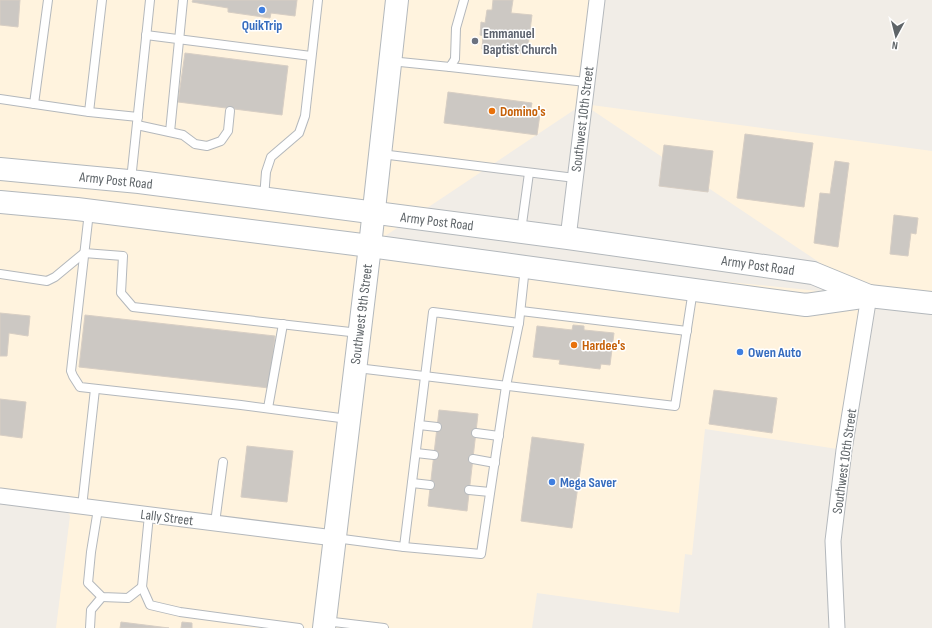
<svg xmlns="http://www.w3.org/2000/svg" width="932" height="628" viewBox="0 0 932 628" font-family="'Sofia Sans Condensed',sans-serif">
	<style>
		.commercial { fill: #fff3de; fill-rule: evenodd }
		.building { fill: #ccc8c3; stroke: #d7cec4 }
		.lines { fill: none; stroke-linecap: round; stroke-linejoin: round }
		.service-casing { stroke: #b4b8bc; stroke-width: 10 }
		.minor-casing { stroke: #b4b8bc; stroke-width: 17 }
		.secondary-casing { stroke: #b3b8bc; stroke-width: 24 }
		.service { stroke: #fff; stroke-width: 8 }
		.minor { stroke: #fff; stroke-width: 15 }
		.secondary { stroke: #fff; stroke-width: 22 }
		.shop-dot { fill: #3f7fe0; stroke: #fff; stroke-width: 1.5 }
		.worship-dot { fill: #6b7280; stroke: #fff; stroke-width: 1.5 }
		.food-dot { fill: #e8710a; stroke: #fff; stroke-width: 1.5 }
		.labels { text-anchor: middle; stroke-width: 3; stroke-linejoin: round; paint-order: stroke }
		.shop-label { font-size: 14px; font-weight: bold; fill: #366cbe; stroke: #fff; text-anchor: start }
		.worship-label { font-size: 14px; font-weight: bold; fill: #5b616d; stroke: #fff; text-anchor: start }
		.food-label { font-size: 14px; font-weight: bold; fill: #c56008; stroke: #fff; text-anchor: start }
		.street-label { font-size: 14px; fill: #5e6468; stroke: #fff }
	</style>
	<rect width="100%" height="100%" fill="#f1ede7"/>
	<!-- commercial -->
	<path class="commercial" d="M0,0H597L584,104L932,151V303L869,296L844,450L705,429L692,555L685,554L679,613L537,593L532,628H56L70,516L63,504L0,496ZM583,104L868,295V296L370,246Z"/>
	<!-- building -->
	<g class="building">
		<polygon points="0,0 20,0 18,27 0,25"/>
		<polygon points="193,0 297,0 295,16 271,13 270,18 228,12 228,8 192,2"/>
		<polygon points="493,0 513,0 511,13 532,15 527,54 482,49 483,36 480,35 481,22 485,23 487,10 492,10"/>
		<polygon points="185,53 288,66 282,115 178,102"/>
		<polygon points="448,92 532,103 530,113 540,114 537,135 444,123"/>
		<polygon points="745,134 813,143 804,207 737,198"/>
		<polygon points="664,145 713,151 708,192 659,186"/>
		<polygon points="835,161 849,163 838,247 814,243 820,193 830,194"/>
		<polygon points="894,215 918,218 916,234 911,233 908,256 890,254"/>
		<polygon points="0,313 30,316 28,336 9,333 7,356 0,356"/>
		<polygon points="85,315 275,336 269,388 79,367"/>
		<polygon points="573,325 584,326 584,330 614,333 610,365 601,364 600,369 559,364 560,360 533,357 537,326 572,330"/>
		<polygon points="714,390 777,398 772,433 709,424"/>
		<polygon points="0,399 26,402 22,438 0,435"/>
		<polygon points="439,410 478,414 467,511 428,506"/>
		<polygon points="532,437 584,444 572,528 521,521"/>
		<polygon points="247,446 293,451 287,502 241,497"/>
		<polygon points="121,622 169,628 120,628"/>
		<polygon points="182,622 192,623 192,628 181,628"/>
	</g>
	<g class="lines">
		<!-- service casing -->
		<g class="service-casing">
			<g id="service">
				<polyline points="146,35 311,56"/>
				<polyline points="390,61 450,67 455,59 456,28 464,0"/>
				<polyline points="450,67 586,82"/>
				<polyline points="0,99 89,112 138,117"/>
				<polyline points="34,104 48,0"/>
				<polyline points="89,112 102,0"/>
				<polyline points="137,125 183,135 195,144 207,146 221,141 228,131 230,111"/>
				<polyline points="170,132 183,0"/>
				<polyline points="381,154 575,178"/>
				<polyline points="131,180 150,0"/>
				<polyline points="264,198 266,172 271,157 299,133 305,116 318,0"/>
				<polyline points="89,212 71,371 73,376 80,387 241,405 348,419"/>
				<polyline points="521,231 529,173"/>
				<polyline points="0,274 47,281 55,277 84,253 123,256 121,293 133,307 359,333"/>
				<polyline points="521,311 687,331"/>
				<polyline points="357,368 675,406 693,290"/>
				<polyline points="268,408 283,324"/>
				<polyline points="419,425 437,427"/>
				<polyline points="476,433 499,436"/>
				<polyline points="416,453 434,455"/>
				<polyline points="473,459 495,463"/>
				<polyline points="412,483 430,485"/>
				<polyline points="469,490 490,492"/>
				<polyline points="82,507 95,389"/>
				<polyline points="98,509 91,552 88,583 102,597 128,598 142,587"/>
				<polyline points="149,515 142,587 150,605 180,612 299,628"/>
				<polyline points="215,523 223,462"/>
				<polyline points="335,538 404,547 433,312 519,323"/>
				<polyline points="404,547 481,554 506,386 519,323 525,267"/>
				<polyline points="325,621 384,628"/>
				<polyline points="90,628 91,610 102,597"/>
			</g>
		</g>
		<!-- minor casing -->
		<g class="minor-casing">
			<g id="minor">
				<polyline points="568,238 597,0"/>
				<polyline points="0,496 334,538"/>
				<polyline points="837,628 833,541 844,450 869,296"/>
			</g>
		</g>
		<!-- secondary casing -->
		<g class="secondary-casing">
			<g id="secondary">
				<polyline points="0,169 139,182 568,238 813,273 869,296"/>
				<polyline points="0,202 77,209 370,246 806,305 869,296 932,303"/>
				<polyline points="324,628 370,246 397,0"/>
			</g>
		</g>
		<!-- service -->
		<use href="#service" class="service"/>
		<!-- minor -->
		<use href="#minor" class="minor"/>
		<!-- secondary -->
		<use href="#secondary" class="secondary"/>
	</g>
	<!-- markers -->
	<g class="shop-dot">
		<circle cx="262" cy="10" r="4"/>
		<circle cx="740" cy="352" r="4"/>
		<circle cx="552" cy="482" r="4"/>
	</g>
	<circle class="worship-dot" cx="475" cy="41" r="4"/>
	<g class="food-dot">
		<circle cx="492" cy="111" r="4"/>
		<circle cx="574" cy="345" r="4"/>
	</g>
	<g class="labels">
		<!-- shop labels -->
		<g class="shop-label">
			<text x="262" y="30" text-anchor="middle">QuikTrip</text>
			<text x="748" y="357">Owen Auto</text>
			<text x="560" y="487">Mega Saver</text>
		</g>
		<!-- worship labels -->
		<g class="worship-label">
			<text x="483" y="38">Emmanuel<tspan x="483" dy="16">Baptist Church</tspan></text>
		</g>
		<!-- food labels -->
		<g class="food-label">
			<text x="500" y="116">Domino's</text>
			<text x="582" y="350">Hardee's</text>
		</g>
		<!-- street labels -->
		<g class="street-label">
			<text transform="translate(582 119) rotate(-83)" y="5">Southwest 10th Street</text>
			<text transform="translate(116 180) rotate(6)" y="5">Army Post Road</text>
			<text transform="translate(437 221) rotate(7)" y="5">Army Post Road</text>
			<text transform="translate(758 265) rotate(8)" y="5">Army Post Road</text>
			<text transform="translate(361 314) rotate(-83)" y="5">Southwest 9th Street</text>
			<text transform="translate(844 461) rotate(-82)" y="5">Southwest 10th Street</text>
			<text transform="translate(167 517) rotate(7)" y="5">Lally Street</text>
		</g>
	</g>
	<!-- north arrow -->
	<g transform="translate(896 36) rotate(187)" stroke="#ffffff" stroke-width="3" paint-order="stroke">
	<path d="M0-3L7 15L0 10L-7 15Z" fill="#5e6468"/>
	<text y="-6" font-size="11" font-weight="bold" text-anchor="middle" fill="#5e6468">N</text>
	</g>
</svg>
